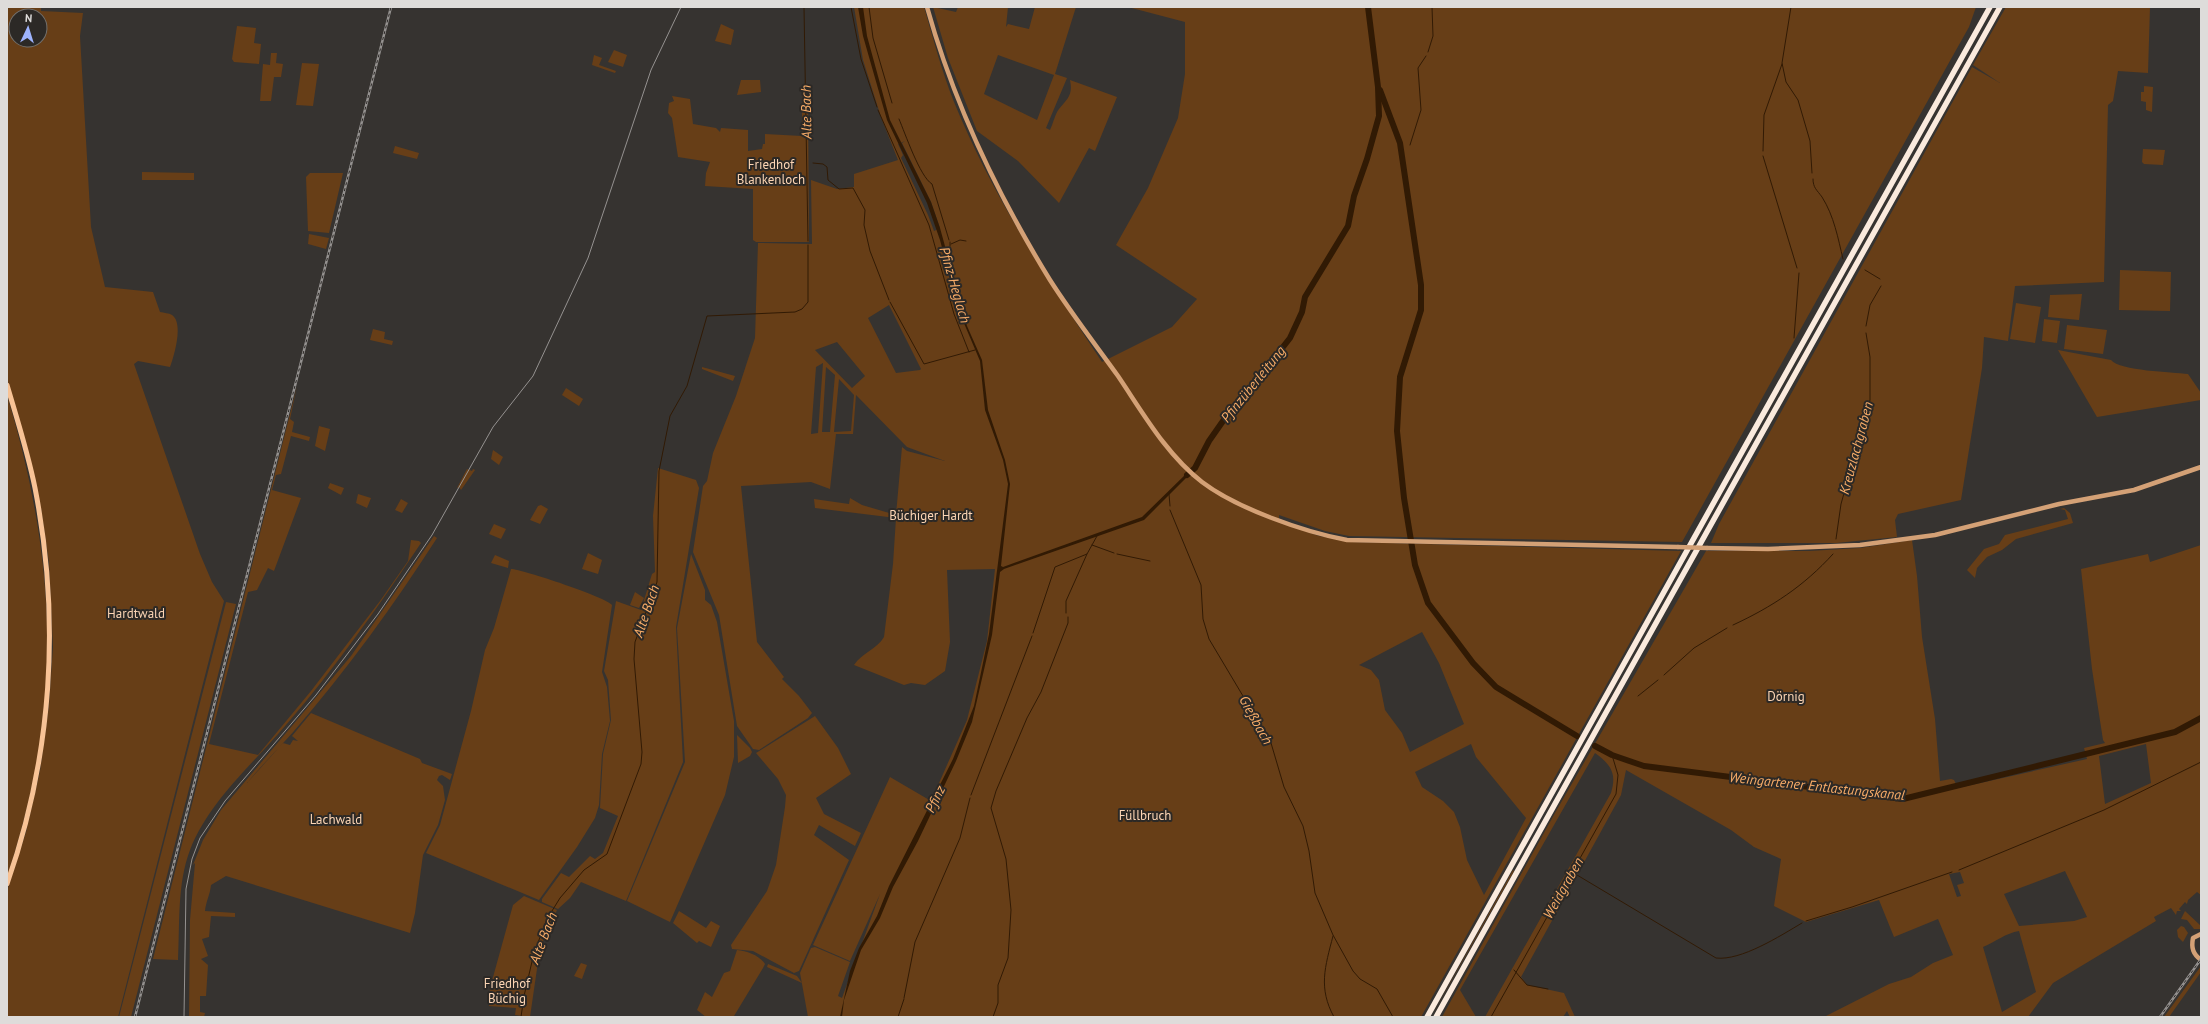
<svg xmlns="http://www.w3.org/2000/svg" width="2208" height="1024" viewBox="0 0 2208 1024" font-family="'PT Sans',sans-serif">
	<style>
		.green { fill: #673e17; fill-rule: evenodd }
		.water { fill: #311a04 }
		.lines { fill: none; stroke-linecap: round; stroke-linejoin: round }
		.stream { stroke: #311a04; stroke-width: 1 }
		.river { stroke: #311a04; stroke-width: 6 }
		.secondary { stroke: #d4a176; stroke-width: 4.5 }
		.primary { stroke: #f8c396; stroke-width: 5 }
		.highway { stroke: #faeadd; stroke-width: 5.5 }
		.tram { stroke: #959290; stroke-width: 1 }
		.rail-casing { stroke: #959290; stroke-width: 2.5 }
		.rail { stroke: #2c2926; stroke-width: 1; stroke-dasharray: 3; stroke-linecap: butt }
		.secondary-bridge { stroke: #d4a176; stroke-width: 4.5 }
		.labels { text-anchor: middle; stroke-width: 4; stroke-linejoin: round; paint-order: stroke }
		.park-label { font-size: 13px; fill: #fcd5b4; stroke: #2c2926 }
		.water-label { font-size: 14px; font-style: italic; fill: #f8ac68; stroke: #2c2926 }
	</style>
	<rect width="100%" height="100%" fill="#363330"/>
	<!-- green -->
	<g class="green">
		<path d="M7,7H41V11L83,13L80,36L91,227L105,287L153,292L160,312C164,313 169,313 172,315C184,323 174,356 170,367L138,361L134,364L200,554L212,582L224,601L118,1017H7V891L26,832L40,771L49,705L53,647L49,563L41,508L7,378ZM16,16H40V40H16Z"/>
		<path d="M854,7H924C933,38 942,72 954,102C992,195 1047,279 1102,362L1172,327L1197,299L1116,245L1148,188L1178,118L1185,74V22L1128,7H1976L1969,27L1951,59L1682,542L1349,536L1325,531L1279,515V522L1319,536L1352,542L1681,551L1421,1017H808L800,973L811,948L815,947L850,962L838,996L842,998L880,894L850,961L813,945L890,777L931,801L967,720L987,641L995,569L947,570L950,642L945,671L925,685L911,683L904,685L854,665C862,653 877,649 884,637L893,564L896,518L815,508L814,499L849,504L850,498L862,505L896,515L902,447L907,451L945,461L907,447L856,395L853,434H836L830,489L811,482L741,486L757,642L784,677L782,679L799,696L812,713L808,718L759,750L753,749L737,726L719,615L693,552L703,486L707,481L713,453L736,396L755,338L758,243L812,244L811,180L837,189L854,187V174L898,160L881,117L863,60ZM905,141L902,143L931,202L939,225L940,228L934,231L928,215L901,158L903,155L898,144ZM889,305L921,369L920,370L896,373L868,318ZM837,342L865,376L852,388L815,350ZM823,363L818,433L811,434L816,367ZM826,367L835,375L830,432H822ZM839,379L854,395L851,431L834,432ZM1422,632L1439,663L1464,724L1410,752L1402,733L1385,710L1379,680L1371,670L1359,665ZM1471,744L1476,757L1526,818L1484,895L1467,860L1460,827L1454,812L1443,801L1422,787L1415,772Z"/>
		<path d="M933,7L956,12L958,7H1008L1006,27L1008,24L1029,29L1035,7H1076L1055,74L1067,78L1046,128L1050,130C1053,124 1055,114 1059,109C1068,98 1073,95 1070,80L1117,97L1095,151L1089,148L1059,203L1018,161L977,131L948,58ZM998,55L1054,75L1037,120L984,94Z"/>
		<polygon points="2006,7 2150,7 2148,73 2118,71 2113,101 2108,105 2104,282 2015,286 2008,341 1984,337 1982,368 1961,500 1898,514 1895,520 1897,537 1836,543 1711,543 1719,524 1972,67 2000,83 1973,65"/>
		<polygon points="721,24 734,30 731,45 715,41"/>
		<polygon points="237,26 256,28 254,43 261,44 259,64 234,62 232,59"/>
		<polygon points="614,50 627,55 623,67 608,62"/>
		<polygon points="271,53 277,53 276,63 283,64 281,77 274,77 271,101 260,101 263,64 270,65"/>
		<polygon points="594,55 602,58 599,65 616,71 615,73 592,65"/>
		<polygon points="302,63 319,64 313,106 296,105"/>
		<polygon points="741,80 760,80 761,92 737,95"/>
		<polygon points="2144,86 2153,87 2152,112 2146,110 2146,102 2141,101 2141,92 2144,92"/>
		<polygon points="672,96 690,99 693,124 716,128 720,132 721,128 748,130 748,151 762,149 763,144 765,144 765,134 802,136 802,96 808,96 809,242 756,242 753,240 753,189 705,186 706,173 710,162 678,157 672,118 668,113 669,103 674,101"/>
		<polygon points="395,146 419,153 417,159 393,153"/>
		<polygon points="2143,149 2165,150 2163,165 2144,164 2142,162"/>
		<polygon points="142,172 194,173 194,180 142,180"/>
		<polygon points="310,173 343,173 329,233 308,231 306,177"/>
		<polygon points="309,234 329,238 326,249 308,244"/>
		<polygon points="2120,270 2171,272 2170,311 2119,310"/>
		<polygon points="2082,294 2079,320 2048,317 2050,295"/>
		<polygon points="2016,303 2041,307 2035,343 2010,339"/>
		<polygon points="2044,319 2060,321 2057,343 2042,341"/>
		<polygon points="2067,325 2107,330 2103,354 2064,349"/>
		<polygon points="373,329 385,332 384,339 393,341 392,345 370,340"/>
		<path d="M2058,350L2111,360C2120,371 2172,372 2188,374L2201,393V400L2097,417Z"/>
		<polygon points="702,367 735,376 733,381 702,369"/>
		<path d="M297,386L290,419L294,422L292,432L310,437L309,441L291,436L281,474L276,475L272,490L301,498L274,571L268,568L257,590L248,592L209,744L258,755L311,691L380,601L408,561L411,540L419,541L421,543C379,606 335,668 286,725C253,764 209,801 190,850C177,884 180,924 178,960L153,959Z"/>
		<polygon points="566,388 583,399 579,406 562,395"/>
		<path d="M7,395C39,501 56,610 43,721C37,775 23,826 7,878Z"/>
		<polygon points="319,426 330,429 325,451 315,446"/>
		<polygon points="493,450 503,457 499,465 491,459"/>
		<polygon points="658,468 696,480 699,488 676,627 683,762 626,901 581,882 570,898 558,909 542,902 542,899 561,873 569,877 590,856 595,859 603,853 618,816 600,808 603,754 611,720 608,680 604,671 616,601 641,610 652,574 655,572 653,516"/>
		<polygon points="467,469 472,471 473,469 475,470 461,490 459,487 457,488"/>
		<polygon points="330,483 344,488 341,495 328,488"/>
		<polygon points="358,494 371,498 367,508 356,503"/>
		<polygon points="401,499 408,503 402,513 395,510"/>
		<polygon points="541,505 548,509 540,524 530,520 538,506"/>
		<polygon points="2064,508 2070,513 2073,523 2016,539 2002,550 1987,557 1977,568 1975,578 1967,570 1984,549 1999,544 2005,535 2068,519 2065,510 2060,509"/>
		<polygon points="494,524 506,529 501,539 489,534"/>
		<path d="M434,536L437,538C394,605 346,671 294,731C278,749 262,765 247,783L283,743L290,745L293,740L298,741L292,736L311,713L420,759L422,763L452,774L450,780L442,775L439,776L437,780L443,786L445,800L438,825L423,855L415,913L410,933L226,876L211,885C210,895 206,901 205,911L235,913V917L211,916L209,937L202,939L208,956L201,959L208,965L206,996H200V1012L205,1013L204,1017H189L190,920L195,863L193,865L203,840L221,810L351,656Z"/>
		<path d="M1912,540L1917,576L1922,637L1935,719L1940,781L1951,779L1954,780L1958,788L2087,759L2084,748L2105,743L2103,740L2092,669L2081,569L2148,554L2150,562L2201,545V895L2197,892L2188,900L2187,904L2185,902L2179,909L2181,911H2177L2176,915L2171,908L2154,917L2156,921L2053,983L2028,1017H1824L1889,984L1911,977L1933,963L1953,955L1938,919L1894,937L1879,900L1806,922L1774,906L1781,859L1754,847L1731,830L1626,770L1621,795L1521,977L1527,985L1564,993L1575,1017H1570L1567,1011L1563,1017H1485L1611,793C1617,773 1611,765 1595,753L1460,990L1476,1017H1442L1555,813L1706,551H1809L1860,548ZM2146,744L2151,783L2105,804L2099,756ZM2065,871L2087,917L2074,921L2019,926L2004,894ZM1960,872L1964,883L1957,885L1961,896L1957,897L1949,874ZM2019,931L2036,992L2002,1012L1983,947C1995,942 2006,933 2019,931Z"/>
		<polygon points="588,553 602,560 598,574 582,569"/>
		<polygon points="691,554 705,590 705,600 711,605 717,622 734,721 734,757 725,795 670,922 627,901 685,762 677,628"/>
		<polygon points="495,555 509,561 508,568 491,563"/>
		<path d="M511,569C522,569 608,598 612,605L602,672L607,687L610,721L602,754L599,805L595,818L577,847L539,900L426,853L440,825L471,711L485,650L494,628Z"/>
		<polygon points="635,592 644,598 639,608 630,605"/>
		<polygon points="226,602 236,604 131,1017 119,1017"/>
		<polygon points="815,716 838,748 851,774 816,798 824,814 861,833 855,846 819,825 814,835 849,860 799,971 794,973 753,951 732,949 731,945 767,891 776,865 785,807 786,795 778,779 756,753"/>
		<polygon points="737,735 750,748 752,752 750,756 738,763"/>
		<polygon points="1513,870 1514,871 1431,1017"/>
		<polygon points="524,896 557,910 540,948 530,1017 515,1015 516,1008 489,1006 490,988 513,905"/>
		<polygon points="679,911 706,928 711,921 720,926 711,947 699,941 697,943 673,923"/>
		<polygon points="2185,911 2201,926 2201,929 2194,929 2187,920 2181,919"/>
		<polygon points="2181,926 2184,927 2188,933 2183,942 2178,937 2177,930"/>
		<path d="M737,950C747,951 759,955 765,964L763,968L734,1016L706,1017L697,1010L705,992L712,997L724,973L730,971Z"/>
		<polygon points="581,963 587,965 582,979 574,976"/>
		<polygon points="768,964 797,976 802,983 767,967"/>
		<polygon points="2201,966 2201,972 2169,1017 2164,1017"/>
	</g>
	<!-- water -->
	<polygon class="water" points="858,7 863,7 867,36 890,120 931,202 940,228 967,326 982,360 988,410 1005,460 1010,484 1001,566 1003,567 1142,517 1187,473 1189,475 1144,520 1004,569 1000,572 992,635 972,722 956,761 918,841 893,887 880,918 861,950 844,1000 842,1017 840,1017 850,971 859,948 877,916 889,886 953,759 974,706 989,634 1008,484 1003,460 985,410 980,361 958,309 940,240 927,203 887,120 863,36"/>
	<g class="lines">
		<!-- stream -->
		<g class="stream">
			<polyline points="804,7 808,241"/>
			<polyline points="851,7 861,59 877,107"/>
			<polyline points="869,7 873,38 892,103"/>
			<polyline points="1791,7 1782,63 1786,82 1798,100 1810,141 1812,173"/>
			<polyline points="1428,52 1433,36 1432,7"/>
			<polyline points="878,110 929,225 954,314 969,352"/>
			<path d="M899,119C905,133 920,177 932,184L949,240"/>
			<polyline points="1410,145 1421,110 1418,68 1426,56"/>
			<polyline points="1763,151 1764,115 1782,64"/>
			<polyline points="1763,156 1797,268"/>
			<polyline points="813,163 823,164 827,167 828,180 839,189 853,188 865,210 864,225 870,251 889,300"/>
			<path d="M1813,179C1813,188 1817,190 1822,197C1834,216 1838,238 1843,259"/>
			<polyline points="951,244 960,240 966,241"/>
			<polyline points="950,246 950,242"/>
			<polyline points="1865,270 1880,279"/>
			<polyline points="890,302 924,364 975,350"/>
			<polyline points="1866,326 1870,305 1881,286"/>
			<polyline points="1794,338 1799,273"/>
			<polyline points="1169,494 1170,506"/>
			<polyline points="1170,510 1201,585 1203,619 1209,639 1271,743 1284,787 1303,826 1309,851 1315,893 1333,935 1353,971 1360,979 1377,989 1393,1017"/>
			<polyline points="1836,539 1841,504 1870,400 1870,357 1866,333"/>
			<polyline points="1092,545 1114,553"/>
			<polyline points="1117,554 1150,561"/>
			<polyline points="1066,613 1066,601 1087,554"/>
			<path d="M1733,625C1772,607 1804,586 1833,554"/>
			<polyline points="1033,633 1055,567 1087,554 1097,536"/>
			<polyline points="1664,675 1694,648 1727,628"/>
			<polyline points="1638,696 1658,680"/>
			<polyline points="971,795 1032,636"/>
			<polyline points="1959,870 2104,810 2201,762"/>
			<path d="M1577,875L1716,958C1741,961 1780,936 1802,923"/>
			<polyline points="1806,921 1852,907 1952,872"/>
			<path d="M1333,936C1325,967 1318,988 1334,1017"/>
			<polyline points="1514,970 1527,985 1548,989"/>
			<polyline points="904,998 915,942 960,838 970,798"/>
			<polyline points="521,1017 524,996 534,953 547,919 560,898 584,870 607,854 641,764 642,752 634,659 635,642 657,582 659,471 670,416 687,386 707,316 795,312 802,309 808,302 808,245"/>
			<polyline points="898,1017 904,999"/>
			<polyline points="993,1017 998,1003 998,985 1008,958 1011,910 1006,859 991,808 996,791 1027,718 1041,692 1068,623 1068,617"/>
			<polyline points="1491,1017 1616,794 1618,775 1612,755"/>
		</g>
		<!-- river -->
		<g class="river">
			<polyline points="1380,90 1400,143 1421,285 1421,310 1400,377 1397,431 1404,498 1415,565 1428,603 1473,663 1496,687 1577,736"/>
			<polyline points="1187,475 1195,468 1209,441 1230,411 1247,393 1290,338 1302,312 1305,297 1348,226 1354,196 1367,159 1379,116 1378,87 1368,7"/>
			<polyline points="1595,746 1612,755 1644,766 1903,799 2175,732 2201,718"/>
		</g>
		<!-- secondary -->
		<g class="secondary">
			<path d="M927,7C954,104 997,194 1050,280C1071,313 1095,344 1118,376C1143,413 1166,454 1202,482C1236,508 1304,532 1347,540L1678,547"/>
			<polyline points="1707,548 1768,549 1860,545 1935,535 2059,504 2134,490 2201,467"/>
			<path d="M2201,934L2193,938C2191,948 2193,954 2201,960"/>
		</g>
		<!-- primary -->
		<path class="primary" d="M7,385C17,419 28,453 35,488C61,621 52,756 7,884"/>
		<!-- highway -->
		<g class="highway">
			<polyline points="1427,1017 1990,7"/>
			<polyline points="1436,1017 2000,7"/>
		</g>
		<!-- tram -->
		<polyline class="tram" points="184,1017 186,889 192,859 200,838 225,801 316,695 378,614 432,535 493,427 533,376 588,258 651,70 681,7"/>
		<!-- rail casing -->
		<g class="rail-casing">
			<g id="rail">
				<polyline points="135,1017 391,7"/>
				<polyline points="2160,1017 2201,959"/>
			</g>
		</g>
		<!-- rail -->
		<use href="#rail" class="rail"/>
		<!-- secondary-bridge -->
		<polyline class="secondary-bridge" points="1678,547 1707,548"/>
	</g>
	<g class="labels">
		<!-- park labels -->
		<g class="park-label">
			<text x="771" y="169">Friedhof<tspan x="771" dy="15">Blankenloch</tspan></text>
			<text x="931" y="520">Büchiger Hardt</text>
			<text x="136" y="618">Hardtwald</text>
			<text x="1786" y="701">Dörnig</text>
			<text x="1145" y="820">Füllbruch</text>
			<text x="336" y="824">Lachwald</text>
			<text x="507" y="988">Friedhof<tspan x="507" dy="15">Büchig</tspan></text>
		</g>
		<!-- water labels -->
		<g class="water-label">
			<text transform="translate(806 112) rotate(-91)" y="5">Alte Bach</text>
			<text transform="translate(955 285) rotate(74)" y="5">Pfinz-Heglach</text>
			<text transform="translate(1253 384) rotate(-51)" y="5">Pfinzüberleitung</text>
			<text transform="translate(1856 448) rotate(-75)" y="5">Kreuzlachgraben</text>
			<text transform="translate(646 611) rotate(-71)" y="5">Alte Bach</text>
			<text transform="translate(1256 720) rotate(61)" y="5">Gießbach</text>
			<text transform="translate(1817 786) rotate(6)" y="5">Weingartener Entlastungskanal</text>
			<text transform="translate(935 799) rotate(-64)" y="5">Pfinz</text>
			<text transform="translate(1563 888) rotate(-61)" y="5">Weidgraben</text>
			<text transform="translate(543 938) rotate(-69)" y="5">Alte Bach</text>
		</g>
	</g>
	<!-- border -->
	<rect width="2208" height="1024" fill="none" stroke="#dedcda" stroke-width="16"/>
	<!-- north arrow -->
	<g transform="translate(28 28) rotate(4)"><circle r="19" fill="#2c2926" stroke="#73716e"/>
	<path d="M0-3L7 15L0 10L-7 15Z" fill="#9eb3fd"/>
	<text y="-6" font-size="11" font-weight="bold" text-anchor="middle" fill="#dedcda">N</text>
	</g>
</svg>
